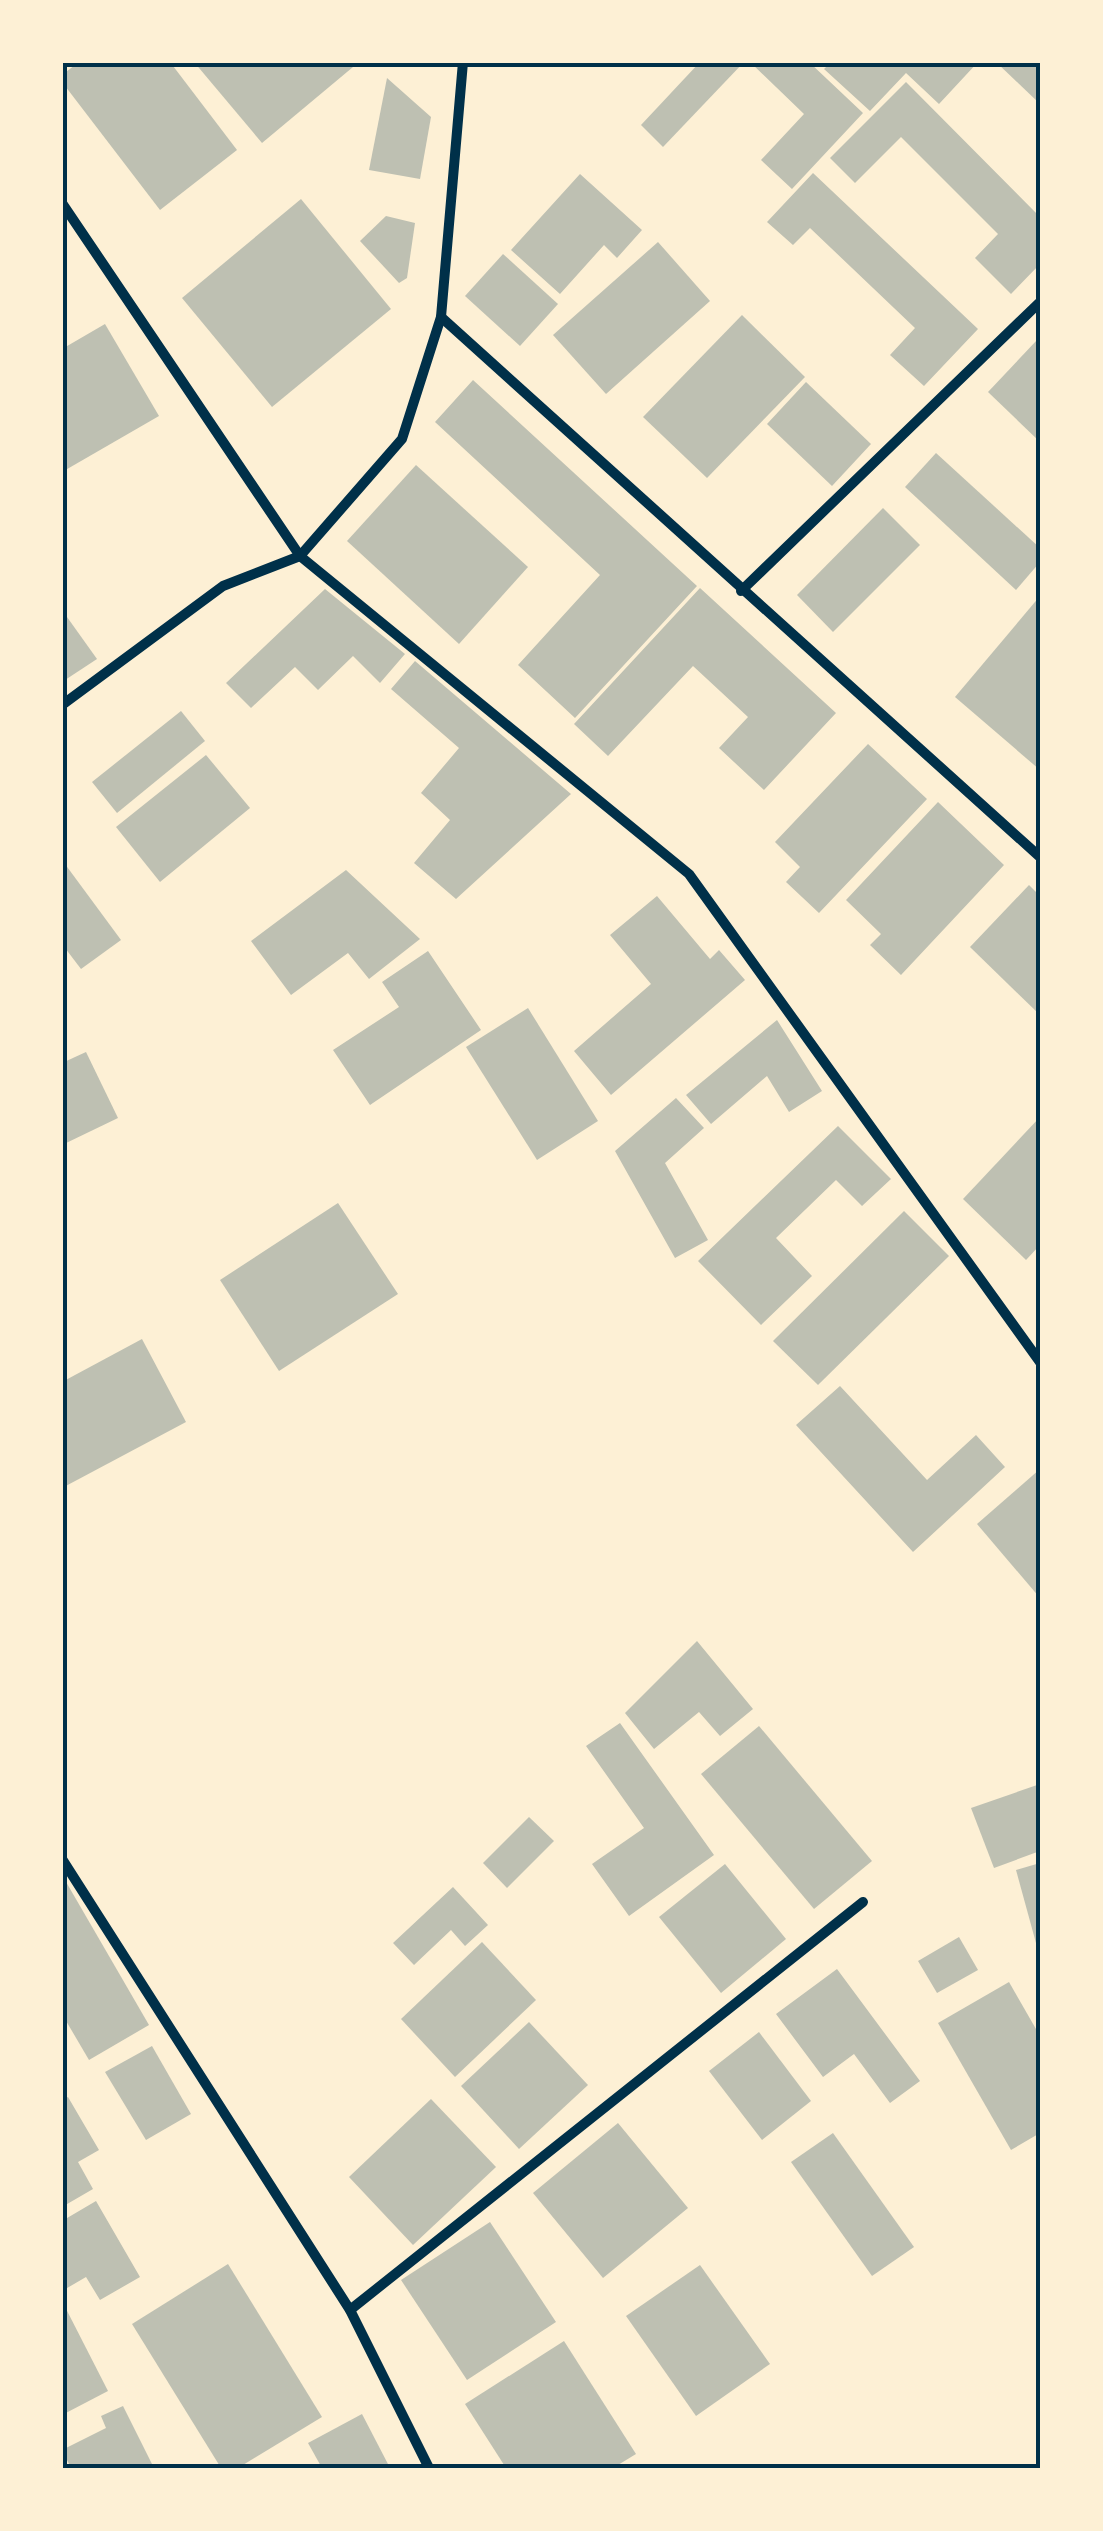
<svg xmlns="http://www.w3.org/2000/svg" width="1103" height="2531" viewBox="0 0 1103 2531" font-family="Arial,sans-serif">
	<style>
		.building { fill: #bec0b2 }
		.lines { fill: none; stroke-linecap: round; stroke-linejoin: round }
		.minor { stroke: #003049; stroke-width: 10 }
		.neatline { fill: none; stroke: #003049; stroke-width: 4 }
	</style>
	<rect width="100%" height="100%" fill="#fdf0d5"/>
	<!-- building -->
	<g class="building">
		<polygon points="79,62 170,62 237,150 160,210 62,82 62,75"/>
		<polygon points="194,62 359,62 262,143"/>
		<polygon points="700,62 744,62 663,147 641,125"/>
		<polygon points="750,62 809,62 863,113 792,189 761,160 804,114"/>
		<polygon points="831,62 978,62 939,104 906,73 870,111 824,69"/>
		<polygon points="996,62 1040,62 1040,104"/>
		<polygon points="387,78 431,117 420,179 369,170"/>
		<polygon points="906,82 1040,217 1040,264 1011,294 975,258 998,234 901,137 855,183 830,158"/>
		<polygon points="813,173 978,329 924,386 890,355 915,328 810,228 793,245 767,222"/>
		<polygon points="580,174 642,230 617,258 604,245 560,294 511,250"/>
		<polygon points="301,199 391,309 272,407 182,298"/>
		<polygon points="386,216 415,223 407,278 399,283 360,241"/>
		<polygon points="658,242 710,301 606,394 553,335"/>
		<polygon points="503,254 558,304 520,346 465,296"/>
		<polygon points="742,315 805,377 707,478 643,417"/>
		<polygon points="105,324 159,416 62,472 62,349"/>
		<polygon points="1037,340 1040,343 1040,442 988,392"/>
		<polygon points="473,380 697,586 575,718 518,665 600,575 435,422"/>
		<polygon points="806,382 871,444 832,486 767,424"/>
		<polygon points="936,453 1040,548 1040,562 1016,590 905,487"/>
		<polygon points="416,465 528,567 459,644 347,541"/>
		<polygon points="883,508 920,545 833,632 797,595"/>
		<polygon points="700,588 836,713 764,790 719,748 748,717 693,666 608,756 574,724"/>
		<polygon points="325,589 405,654 380,683 353,656 318,690 295,667 251,708 226,683"/>
		<polygon points="1040,596 1040,770 955,697"/>
		<polygon points="62,610 97,659 62,682"/>
		<polygon points="415,661 571,794 456,899 414,863 450,820 421,793 459,748 391,689"/>
		<polygon points="181,711 205,741 117,813 92,782"/>
		<polygon points="868,744 927,799 819,913 786,882 800,867 775,842"/>
		<polygon points="206,755 250,808 160,882 116,827"/>
		<polygon points="938,802 1004,865 901,975 870,945 881,934 846,900"/>
		<polygon points="62,860 121,940 81,969 62,944"/>
		<polygon points="346,870 420,939 369,979 348,953 291,995 251,941"/>
		<polygon points="1029,885 1040,896 1040,1015 970,947"/>
		<polygon points="657,896 710,959 719,950 745,980 611,1095 574,1051 651,984 610,935"/>
		<polygon points="428,951 481,1030 370,1105 333,1050 399,1007 382,982"/>
		<polygon points="528,1008 598,1121 537,1160 466,1047"/>
		<polygon points="777,1020 822,1091 789,1112 767,1076 711,1124 686,1095"/>
		<polygon points="86,1052 118,1118 62,1145 62,1063"/>
		<polygon points="676,1098 704,1128 665,1163 708,1240 675,1258 615,1151"/>
		<polygon points="1040,1117 1040,1245 1026,1260 963,1199"/>
		<polygon points="838,1126 891,1179 862,1206 836,1180 776,1238 812,1276 761,1325 698,1261"/>
		<polygon points="338,1203 398,1294 279,1371 220,1280"/>
		<polygon points="904,1211 949,1256 818,1385 773,1341"/>
		<polygon points="142,1339 186,1422 62,1488 62,1382"/>
		<polygon points="840,1386 927,1480 976,1435 1005,1467 913,1552 796,1425"/>
		<polygon points="1040,1469 1040,1598 977,1524"/>
		<polygon points="697,1641 753,1709 720,1736 699,1712 654,1749 625,1713"/>
		<polygon points="620,1723 714,1855 629,1916 592,1864 644,1828 586,1746"/>
		<polygon points="759,1726 872,1861 814,1909 701,1774"/>
		<polygon points="1040,1784 1040,1851 994,1868 971,1808"/>
		<polygon points="529,1817 554,1841 507,1888 483,1863"/>
		<polygon points="1040,1863 1040,1953 1039,1954 1016,1870"/>
		<polygon points="725,1864 786,1939 721,1993 659,1917"/>
		<polygon points="62,1875 149,2025 89,2060 62,2014"/>
		<polygon points="453,1887 488,1925 465,1946 451,1930 414,1965 393,1943"/>
		<polygon points="959,1937 978,1970 937,1993 918,1961"/>
		<polygon points="482,1942 536,2000 455,2077 401,2019"/>
		<polygon points="837,1969 920,2081 890,2103 854,2054 823,2077 776,2014"/>
		<polygon points="1009,1982 1040,2036 1040,2133 1011,2150 938,2023"/>
		<polygon points="529,2022 588,2085 519,2149 461,2086"/>
		<polygon points="759,2032 811,2101 762,2140 709,2071"/>
		<polygon points="152,2046 191,2114 146,2140 105,2072"/>
		<polygon points="68,2097 99,2150 78,2162 93,2189 62,2207 62,2100"/>
		<polygon points="431,2099 496,2167 413,2245 349,2177"/>
		<polygon points="618,2123 688,2208 603,2278 533,2193"/>
		<polygon points="833,2133 914,2247 872,2276 791,2162"/>
		<polygon points="96,2201 140,2277 100,2300 86,2277 62,2291 62,2221"/>
		<polygon points="490,2222 556,2322 467,2380 401,2280"/>
		<polygon points="228,2264 322,2417 238,2468 221,2468 132,2324"/>
		<polygon points="700,2265 770,2364 696,2416 626,2316"/>
		<polygon points="62,2301 108,2391 62,2415"/>
		<polygon points="564,2341 636,2454 613,2468 506,2468 465,2404"/>
		<polygon points="123,2406 154,2468 71,2468 62,2450 106,2428 101,2416"/>
		<polygon points="362,2414 389,2466 322,2468 308,2443"/>
	</g>
	<g class="lines">
		<!-- minor -->
		<g class="minor">
			<polyline points="62,203 300,556 689,874 1040,1362"/>
			<polyline points="441,317 1040,857"/>
			<polyline points="741,591 1040,302"/>
			<polyline points="62,705 223,586 300,556 402,439 441,317 463,62"/>
			<polyline points="62,1859 350,2310 429,2468"/>
			<polyline points="350,2310 863,1902"/>
		</g>
	</g>
	<!-- border -->
	<rect width="1103" height="2531" fill="none" stroke="#fdf0d5" stroke-width="130"/>
	<rect x="65" y="65" width="973" height="2401" class="neatline"/>
</svg>
